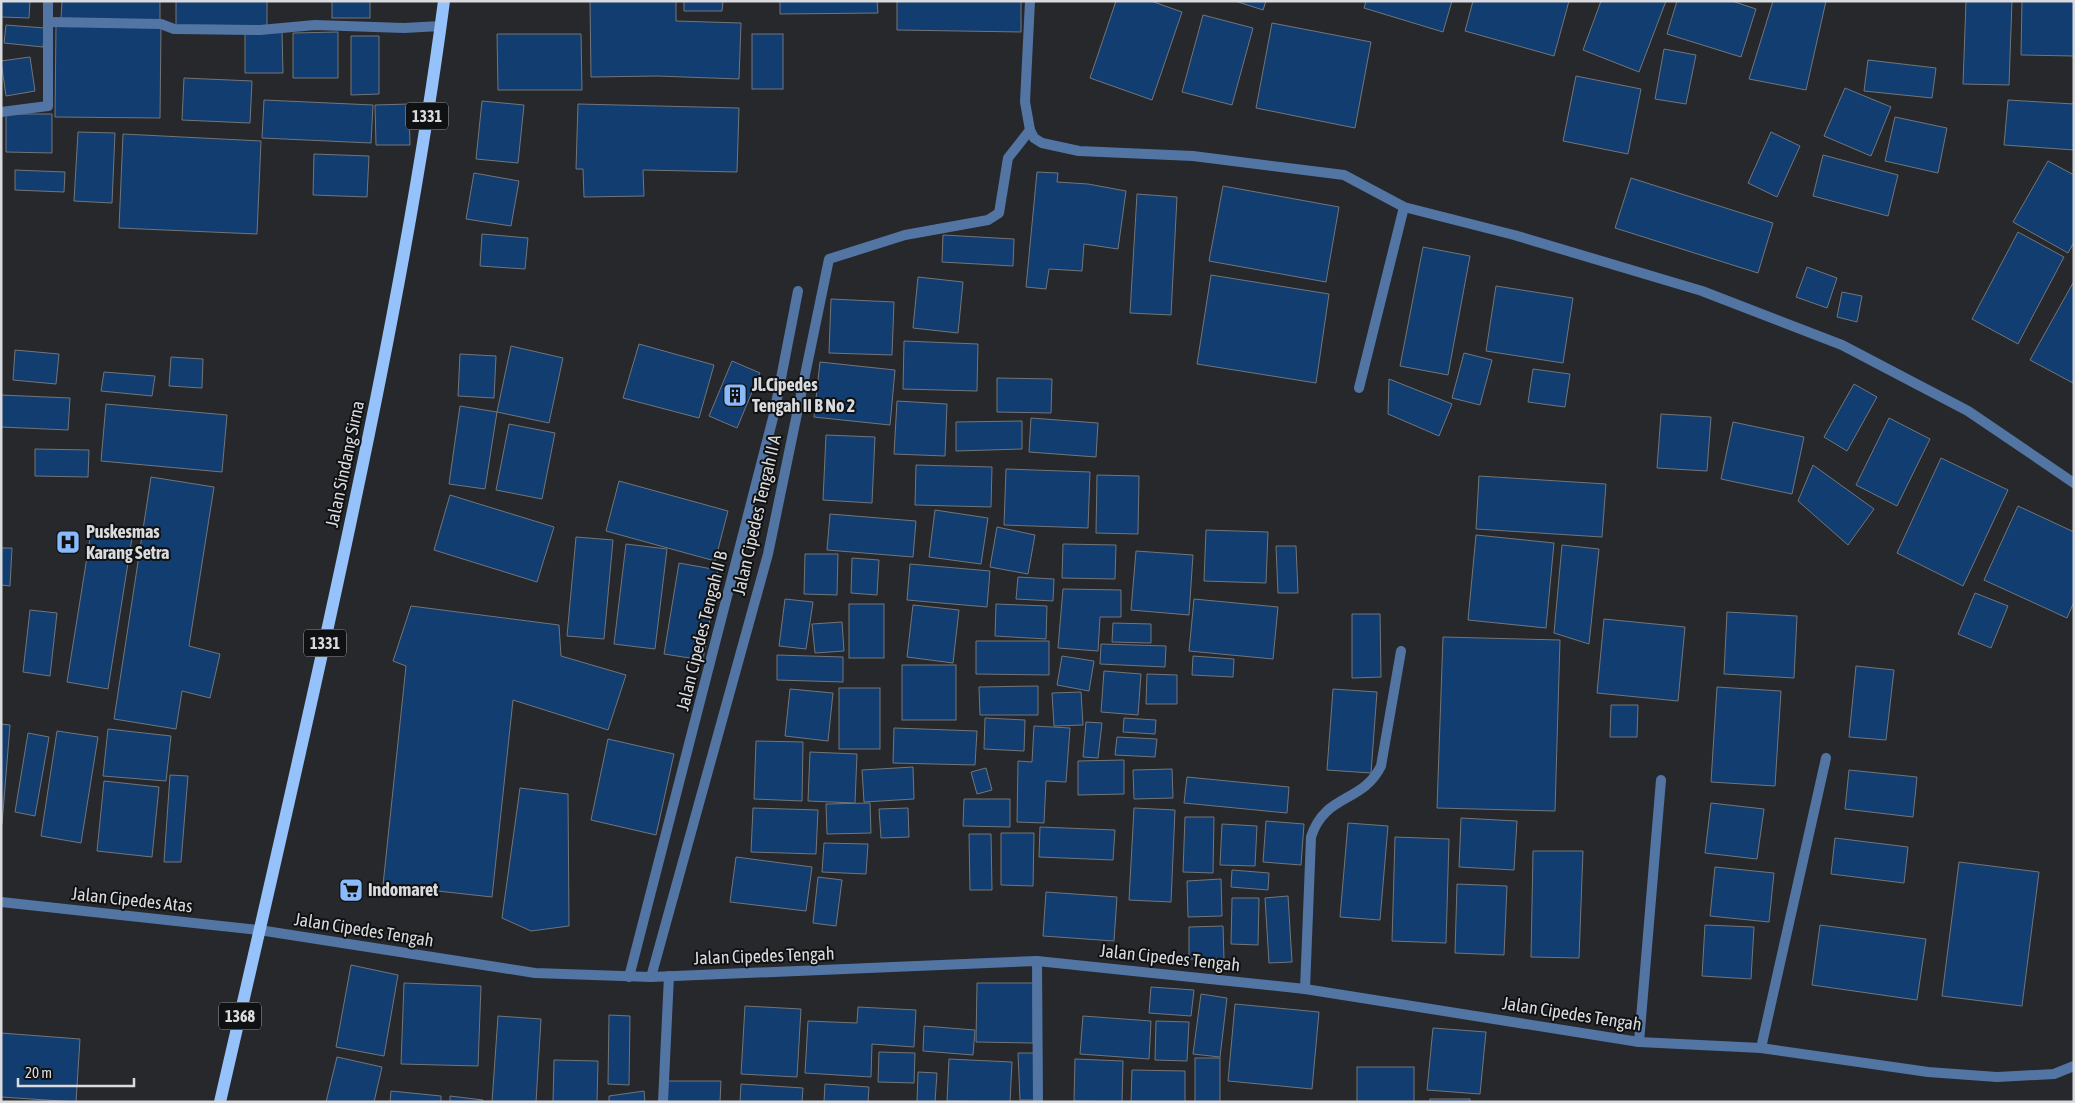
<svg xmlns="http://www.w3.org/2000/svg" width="2075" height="1103" viewBox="0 0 2075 1103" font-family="'Asap Condensed',sans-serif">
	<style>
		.building { fill: #123d70; stroke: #727579 }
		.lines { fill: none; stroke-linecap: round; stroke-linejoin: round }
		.minor { stroke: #5275a4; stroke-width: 10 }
		.tertiary { stroke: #5275a4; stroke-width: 10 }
		.primary { stroke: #96c2fb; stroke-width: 12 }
		.labels { text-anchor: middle; stroke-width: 4; stroke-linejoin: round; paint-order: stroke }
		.shield { fill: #101112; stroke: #9d9ea1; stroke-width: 1 }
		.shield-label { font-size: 16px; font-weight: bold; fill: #dadbde }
		.poi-label { font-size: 18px; font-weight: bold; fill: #dadbde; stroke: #101112; text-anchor: start }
		.street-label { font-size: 18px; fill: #dadbde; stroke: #101112 }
	</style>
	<rect width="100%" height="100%" fill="#26282c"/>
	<!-- building -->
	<g class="building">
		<polygon points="1,1 30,1 29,18 1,17"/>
		<polygon points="62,1 160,1 160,21 61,19"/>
		<rect x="176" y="1" width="91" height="26"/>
		<rect x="332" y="1" width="38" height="17"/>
		<polygon points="590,1 676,1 676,21 741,23 739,79 657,76 591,77"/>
		<polygon points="684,1 723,1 722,11 684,11"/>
		<polygon points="780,1 877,1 878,13 780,14"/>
		<polygon points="897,1 1021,1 1021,32 897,30"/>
		<polygon points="1116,1 1151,1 1182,12 1152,100 1090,78"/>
		<polygon points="1235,1 1266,1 1263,10"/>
		<polygon points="1366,1 1452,1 1443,32 1364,8"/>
		<polygon points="1473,1 1569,1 1554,56 1465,31"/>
		<polygon points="1601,1 1666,1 1639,72 1583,50"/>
		<polygon points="1677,1 1732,1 1756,9 1741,57 1667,34"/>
		<polygon points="1773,1 1826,1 1806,90 1749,79"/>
		<polygon points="1966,1 2012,1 2009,85 1963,84"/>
		<polygon points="2022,1 2074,1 2074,56 2021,55"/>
		<polygon points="1203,15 1253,28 1232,105 1182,92"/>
		<polygon points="1272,23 1371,42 1355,128 1256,108"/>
		<polygon points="6,25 45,28 43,47 4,43"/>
		<polygon points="56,25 161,25 160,118 55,117"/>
		<polygon points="282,32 283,73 245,73 245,33"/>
		<polygon points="338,32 338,78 293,78 293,33"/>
		<polygon points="497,34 581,34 582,90 498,90"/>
		<rect x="752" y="34" width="31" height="55"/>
		<polygon points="351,36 379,36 379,94 351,95"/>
		<polygon points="1664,49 1696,55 1686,104 1655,99"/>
		<polygon points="30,57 35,91 6,96 1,61"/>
		<polygon points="1868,60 1936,68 1932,98 1864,91"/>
		<polygon points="1576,76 1641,89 1628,154 1563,141"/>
		<polygon points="184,78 252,81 250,123 182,120"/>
		<polygon points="1845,88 1891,107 1871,156 1824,136"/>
		<polygon points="264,100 373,105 371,143 262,138"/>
		<polygon points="2008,100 2074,104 2074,150 2004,145"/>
		<polygon points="482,101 524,105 518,163 476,159"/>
		<polygon points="409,104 410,145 376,145 375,105"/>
		<polygon points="578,104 739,108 737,172 643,170 644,196 584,197 583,169 576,169"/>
		<polygon points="6,114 52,114 52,153 6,152"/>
		<polygon points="1895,117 1947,128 1938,173 1885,161"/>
		<polygon points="78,132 115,133 112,203 74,201"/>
		<polygon points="1771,132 1800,146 1777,197 1748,183"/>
		<polygon points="123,134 261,141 257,234 119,228"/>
		<polygon points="314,154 369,156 367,197 313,195"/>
		<polygon points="1823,155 1898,175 1888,216 1813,196"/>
		<polygon points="2048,161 2074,175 2074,242 2068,253 2013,222"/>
		<polygon points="15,170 65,172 64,192 15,190"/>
		<polygon points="1037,172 1058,173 1057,182 1088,184 1126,191 1118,249 1084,244 1082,271 1049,269 1046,289 1026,287"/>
		<polygon points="474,173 519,181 511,226 466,219"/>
		<polygon points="1631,178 1773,223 1758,273 1615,228"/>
		<polygon points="1223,186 1339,207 1326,282 1209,261"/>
		<polygon points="1137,194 1177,197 1171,315 1130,313"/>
		<polygon points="2018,232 2064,257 2018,344 1972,319"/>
		<polygon points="482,234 528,238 525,269 480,266"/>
		<polygon points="943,235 1014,239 1013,266 942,262"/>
		<polygon points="1423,247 1470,256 1448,375 1400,366"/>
		<polygon points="1807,267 1837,278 1827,308 1796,297"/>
		<polygon points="1211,275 1329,294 1316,383 1197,364"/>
		<polygon points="918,277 963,282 958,333 913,328"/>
		<polygon points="2074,281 2074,381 2073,383 2030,360"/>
		<polygon points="1496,286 1573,298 1563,363 1486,351"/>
		<polygon points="1842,292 1862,296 1857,322 1837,317"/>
		<polygon points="831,299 894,302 892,355 829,353"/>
		<polygon points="904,341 978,344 977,391 903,389"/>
		<polygon points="639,344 714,365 699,418 623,398"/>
		<polygon points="511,346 563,358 549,423 497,412"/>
		<polygon points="15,350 59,354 56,384 13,380"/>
		<polygon points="1464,353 1492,360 1480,405 1452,398"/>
		<polygon points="460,354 496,356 494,398 458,396"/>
		<polygon points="171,357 203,359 202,388 169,386"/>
		<polygon points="732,361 760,373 737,428 709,416"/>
		<polygon points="820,362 895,370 890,425 814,417"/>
		<polygon points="1533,369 1570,374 1565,407 1528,402"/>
		<polygon points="104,372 155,376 152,396 101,391"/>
		<polygon points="997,378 1052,379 1051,413 997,412"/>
		<polygon points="1389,379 1452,404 1439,436 1388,414"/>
		<polygon points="1854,384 1877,397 1847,451 1824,437"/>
		<polygon points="1,395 70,398 68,430 1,427"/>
		<polygon points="897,401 947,404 945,456 894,454"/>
		<polygon points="106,404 227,415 222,472 101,461"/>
		<polygon points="460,406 497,412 485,489 449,484"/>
		<polygon points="1661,414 1711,417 1707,471 1657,468"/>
		<polygon points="1031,418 1098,423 1096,457 1029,452"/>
		<polygon points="1889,418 1930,439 1897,506 1856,485"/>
		<polygon points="1022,421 1022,449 956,451 956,422"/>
		<polygon points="1733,422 1804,437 1792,494 1721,479"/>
		<polygon points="509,424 555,433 542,499 496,490"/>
		<polygon points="826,435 875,437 872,503 823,500"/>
		<polygon points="35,449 89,450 88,477 35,476"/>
		<polygon points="1941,458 2008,490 1963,586 1897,553"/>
		<polygon points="916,465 992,467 991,507 915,505"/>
		<polygon points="1813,465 1874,509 1848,545 1798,501"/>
		<polygon points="1006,469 1090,472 1088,528 1004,525"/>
		<polygon points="1097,475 1139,476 1138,534 1096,533"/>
		<polygon points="1479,476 1606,484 1602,537 1476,529"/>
		<polygon points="151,477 214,487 189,646 220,654 210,698 182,691 176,729 114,719"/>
		<polygon points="619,481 728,511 715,561 606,531"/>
		<polygon points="450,495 554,527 537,582 434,550"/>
		<polygon points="2018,506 2074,532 2074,602 2067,618 1984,580"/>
		<polygon points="935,510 988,518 981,564 929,557"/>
		<polygon points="830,514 916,521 913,557 827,550"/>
		<polygon points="997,527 1035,535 1028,574 990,567"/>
		<polygon points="1206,530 1268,532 1266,583 1204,581"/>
		<polygon points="91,532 132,538 108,689 67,682"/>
		<polygon points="1476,535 1554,543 1546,628 1468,620"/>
		<polygon points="576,537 613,540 604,639 567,636"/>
		<polygon points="626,544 667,549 655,649 614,644"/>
		<polygon points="1063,544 1116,545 1115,579 1062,578"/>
		<polygon points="1562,545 1599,549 1589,644 1554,633"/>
		<polygon points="1276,546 1296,546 1298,593 1278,593"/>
		<polygon points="1,548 12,548 10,586 1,585"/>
		<polygon points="1136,551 1193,555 1189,615 1131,610"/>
		<polygon points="805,554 838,554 837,595 804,594"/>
		<polygon points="852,558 879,560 877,595 851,593"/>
		<polygon points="679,563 718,570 703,660 664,654"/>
		<polygon points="910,564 990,571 987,607 907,600"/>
		<polygon points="1018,577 1054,579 1053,601 1016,599"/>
		<polygon points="1063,589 1121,590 1121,617 1100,617 1098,651 1058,648"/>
		<polygon points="1975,593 2008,606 1991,648 1958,634"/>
		<polygon points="785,599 813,602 806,649 779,646"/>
		<polygon points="1194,599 1278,607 1273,659 1189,651"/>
		<rect x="849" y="604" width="35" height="54"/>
		<polygon points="996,604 1047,606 1046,639 995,636"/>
		<polygon points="913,605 959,610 953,663 907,657"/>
		<polygon points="411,606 559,625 561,656 626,675 608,730 513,700 492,897 383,885 406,666 393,661"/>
		<polygon points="30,610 57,613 50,676 23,672"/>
		<polygon points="1727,612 1797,616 1794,678 1724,674"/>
		<polygon points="1352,614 1380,614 1381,677 1352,678"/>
		<polygon points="1604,619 1685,627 1678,701 1597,693"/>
		<polygon points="842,622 844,651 815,653 812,624"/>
		<polygon points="1113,623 1151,624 1151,643 1112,642"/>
		<polygon points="1443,637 1560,640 1555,811 1437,808"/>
		<polygon points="976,641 1049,641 1049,675 976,674"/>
		<polygon points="1101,644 1166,646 1165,667 1100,664"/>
		<polygon points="777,655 843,657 843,682 777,680"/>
		<polygon points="1062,656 1094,661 1089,691 1057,685"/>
		<polygon points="1193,656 1234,659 1233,677 1192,675"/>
		<rect x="902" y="665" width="54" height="55"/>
		<polygon points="1856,666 1894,670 1886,740 1849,737"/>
		<polygon points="1104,671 1141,674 1138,715 1101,712"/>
		<polygon points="1147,674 1177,675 1177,704 1146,704"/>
		<polygon points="1038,686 1038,715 980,715 979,687"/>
		<polygon points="1717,687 1781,691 1775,786 1711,782"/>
		<rect x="839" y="688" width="41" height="61"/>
		<polygon points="790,689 833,693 828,741 785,736"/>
		<polygon points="1333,689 1377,692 1371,773 1327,770"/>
		<polygon points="1081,692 1083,725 1054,726 1052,693"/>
		<polygon points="1611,705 1638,705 1637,737 1610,737"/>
		<polygon points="985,718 1025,720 1024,751 984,749"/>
		<polygon points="1124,718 1156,720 1155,734 1123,732"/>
		<polygon points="1086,722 1102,723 1098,758 1083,757"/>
		<polygon points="1,724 10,725 2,824 1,824"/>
		<polygon points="1034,726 1070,728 1066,782 1046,781 1044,823 1017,822 1018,761 1032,762"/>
		<polygon points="894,728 977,731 975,765 893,763"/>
		<polygon points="108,729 171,736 166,781 103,776"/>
		<polygon points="57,731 98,737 81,843 41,836"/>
		<polygon points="28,733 49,737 35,816 15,812"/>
		<polygon points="1117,737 1157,739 1155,757 1115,755"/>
		<polygon points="608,739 674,754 656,835 591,820"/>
		<polygon points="756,741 803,742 802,801 754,799"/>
		<polygon points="810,752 857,754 855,803 808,801"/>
		<polygon points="1124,760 1124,794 1078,795 1078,761"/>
		<polygon points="913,767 914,799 864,802 862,770"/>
		<polygon points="986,768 992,790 977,794 971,772"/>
		<polygon points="1172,769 1173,798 1134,799 1133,770"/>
		<polygon points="1849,770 1917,777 1913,817 1845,809"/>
		<polygon points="170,775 188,776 181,862 164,862"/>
		<polygon points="1187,777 1289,787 1287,813 1184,803"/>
		<polygon points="104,781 159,787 152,857 97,851"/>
		<polygon points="520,788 568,794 569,926 531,931 502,918"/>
		<polygon points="964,799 1010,799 1010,827 963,826"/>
		<polygon points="870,803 871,833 827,834 826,804"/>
		<polygon points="1711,803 1764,809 1757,859 1705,853"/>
		<polygon points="753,808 818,810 816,854 751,852"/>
		<polygon points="908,808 909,837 881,838 879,809"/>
		<polygon points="1134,808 1175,810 1171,902 1129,900"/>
		<polygon points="1185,817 1214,817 1213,873 1183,872"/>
		<polygon points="1461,818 1517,821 1514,870 1459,867"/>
		<polygon points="1266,821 1304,824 1301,865 1263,862"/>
		<polygon points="1348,823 1388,826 1380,920 1340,917"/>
		<polygon points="1222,824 1257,826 1255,866 1220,865"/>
		<polygon points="1040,827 1115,830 1113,860 1039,857"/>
		<polygon points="1001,833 1034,833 1033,886 1001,885"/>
		<polygon points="969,834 991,834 992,890 970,890"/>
		<polygon points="1395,837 1449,839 1446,943 1392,941"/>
		<polygon points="1835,838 1908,847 1904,883 1831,874"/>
		<polygon points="824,843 868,844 866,874 822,872"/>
		<polygon points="1533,851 1583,851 1579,958 1531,957"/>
		<polygon points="736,857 812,867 806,911 730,902"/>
		<polygon points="1959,862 2039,872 2022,1006 1942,996"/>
		<polygon points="1715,867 1774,873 1769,922 1710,916"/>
		<polygon points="1232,870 1269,873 1268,890 1231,887"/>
		<polygon points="818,877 842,880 836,926 813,923"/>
		<polygon points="1221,879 1222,916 1188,917 1187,881"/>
		<polygon points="1457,884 1507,886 1504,955 1455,953"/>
		<polygon points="1046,892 1117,897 1114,941 1043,936"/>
		<polygon points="1288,896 1292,962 1269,963 1265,898"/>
		<polygon points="1232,898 1259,898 1258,945 1231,944"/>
		<polygon points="1705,925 1754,927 1751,979 1702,976"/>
		<polygon points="1820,925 1926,939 1917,1000 1812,985"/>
		<polygon points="1223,926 1224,959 1189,959 1189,927"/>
		<polygon points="351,965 398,975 384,1056 336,1047"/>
		<polygon points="404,983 481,986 478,1066 401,1064"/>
		<polygon points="977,983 1033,983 1033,1043 976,1042"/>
		<polygon points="1151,987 1194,990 1191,1016 1149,1013"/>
		<polygon points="1201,994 1227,998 1220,1057 1193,1054"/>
		<polygon points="1235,1004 1319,1012 1312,1089 1228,1081"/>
		<polygon points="745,1006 801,1009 797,1077 741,1074"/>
		<polygon points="858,1007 916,1010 914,1047 872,1044 871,1077 805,1073 808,1021 857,1023"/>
		<polygon points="609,1015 630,1016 629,1085 608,1084"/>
		<polygon points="498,1016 541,1019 536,1102 492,1102"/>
		<polygon points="1083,1016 1151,1021 1149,1059 1080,1054"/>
		<polygon points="1156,1021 1189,1022 1187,1061 1155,1060"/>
		<polygon points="924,1026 975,1030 973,1055 923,1051"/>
		<polygon points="1433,1028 1486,1032 1480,1094 1427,1090"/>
		<polygon points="1,1033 80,1039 76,1102 1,1097"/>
		<polygon points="879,1052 915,1053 914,1083 878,1082"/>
		<polygon points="1018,1053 1034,1053 1035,1100 1020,1100"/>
		<polygon points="337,1057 382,1067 374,1102 326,1102"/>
		<rect x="1195" y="1058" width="25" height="44"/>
		<polygon points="949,1059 1012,1062 1010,1102 947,1101"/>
		<polygon points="1075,1059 1123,1061 1122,1102 1074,1101"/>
		<polygon points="554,1060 598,1061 597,1102 553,1102"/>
		<rect x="1357" y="1067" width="57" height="35"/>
		<polygon points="1132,1070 1185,1071 1185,1102 1131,1102"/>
		<polygon points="918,1072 937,1073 935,1102 917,1102"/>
		<polygon points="665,1081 721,1081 720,1102 665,1102"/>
		<polygon points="741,1084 803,1088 802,1102 740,1102"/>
		<polygon points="825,1084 869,1087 868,1102 824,1102"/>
		<polygon points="391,1091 441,1096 441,1102 390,1102"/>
		<polygon points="644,1091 645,1102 609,1102 609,1096"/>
		<polygon points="450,1096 483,1100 483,1102 450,1102"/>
		<rect x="1430" y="1099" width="40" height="3"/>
	</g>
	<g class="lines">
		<!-- minor -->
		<g class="minor">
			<polyline points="1030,1 1025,102 1030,130 1034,138 1042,143 1079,151 1193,156 1344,175 1404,207 1514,235 1702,291 1842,345 1968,411 2074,483"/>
			<polyline points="49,22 161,24 174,29 260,30 315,25 404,28 441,26"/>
			<polyline points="1,112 48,106 48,1"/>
			<polyline points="1359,388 1404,207"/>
			<polyline points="1037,961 1038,1102"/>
			<polyline points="629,977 774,414 798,291"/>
			<polyline points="651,977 768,554 829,259 905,235 988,220 999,213 1008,158 1030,130"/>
			<path d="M1305,989L1311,837C1325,793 1362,804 1381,766L1401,651"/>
			<polyline points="1639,1042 1661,780"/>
			<polyline points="1761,1048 1826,758"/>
			<polyline points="663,1102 669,976"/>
		</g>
		<!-- tertiary -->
		<polyline class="tertiary" points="1,902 259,930 535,973 651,977 1037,961 1305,989 1639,1042 1761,1048 1928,1072 1997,1077 2054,1074 2074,1066"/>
		<!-- primary -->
		<path class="primary" d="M220,1102C266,902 313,702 355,501C390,336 422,169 444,1"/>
	</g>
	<!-- icons -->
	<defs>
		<g id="building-square" transform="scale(1.25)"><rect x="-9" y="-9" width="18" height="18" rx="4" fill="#88bafc" stroke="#101112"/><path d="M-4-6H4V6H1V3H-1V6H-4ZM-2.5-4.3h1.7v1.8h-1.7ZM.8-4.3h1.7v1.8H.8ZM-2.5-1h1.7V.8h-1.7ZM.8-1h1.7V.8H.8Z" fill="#111"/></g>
		<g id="hospital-square" transform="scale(1.25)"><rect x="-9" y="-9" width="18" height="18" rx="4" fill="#88bafc" stroke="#101112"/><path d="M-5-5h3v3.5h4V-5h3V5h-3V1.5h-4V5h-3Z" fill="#111"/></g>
		<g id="supermarket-square" transform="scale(1.25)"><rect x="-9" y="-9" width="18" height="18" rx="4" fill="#88bafc" stroke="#101112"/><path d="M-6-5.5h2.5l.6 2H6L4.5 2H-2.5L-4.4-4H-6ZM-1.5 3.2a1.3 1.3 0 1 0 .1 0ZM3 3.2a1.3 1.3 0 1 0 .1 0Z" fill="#111"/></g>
	</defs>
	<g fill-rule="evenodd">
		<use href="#building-square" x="735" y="395"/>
		<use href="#hospital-square" x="68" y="542"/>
		<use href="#supermarket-square" x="351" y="890"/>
	</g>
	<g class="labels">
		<!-- shield labels -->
		<g class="shield">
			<rect x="406" y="102.5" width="42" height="27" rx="4"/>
			<rect x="304" y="629.5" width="42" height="27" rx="4"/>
			<rect x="219" y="1002.5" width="42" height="27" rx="4"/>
		</g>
		<g class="shield-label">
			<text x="427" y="122">1331</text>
			<text x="325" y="649">1331</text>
			<text x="240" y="1022">1368</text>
		</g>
		<!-- poi labels -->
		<g class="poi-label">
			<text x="752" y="391">Jl.Cipedes<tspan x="752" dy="21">Tengah II B No 2</tspan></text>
			<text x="86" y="538">Puskesmas<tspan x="86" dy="21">Karang Setra</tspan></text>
			<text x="368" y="896">Indomaret</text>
		</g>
		<!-- street labels -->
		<g class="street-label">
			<text transform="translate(345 464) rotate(-78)" y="6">Jalan Sindang Sirna</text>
			<text transform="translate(757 515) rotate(-77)" y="6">Jalan Cipedes Tengah II A</text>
			<text transform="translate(702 631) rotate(-76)" y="6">Jalan Cipedes Tengah II B</text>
			<text transform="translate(132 900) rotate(6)" y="6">Jalan Cipedes Atas</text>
			<text transform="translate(364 930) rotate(9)" y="6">Jalan Cipedes Tengah</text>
			<text transform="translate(764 956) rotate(-2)" y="6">Jalan Cipedes Tengah</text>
			<text transform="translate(1170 958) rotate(6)" y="6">Jalan Cipedes Tengah</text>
			<text transform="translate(1572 1014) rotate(9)" y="6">Jalan Cipedes Tengah</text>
		</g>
	</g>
	<!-- border -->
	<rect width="2075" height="1103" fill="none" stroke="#dadbde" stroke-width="5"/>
	<!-- scale -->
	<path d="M18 1078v8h116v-8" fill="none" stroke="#dadbde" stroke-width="2.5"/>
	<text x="25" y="1078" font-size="15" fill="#dadbde" stroke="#101112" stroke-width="4" paint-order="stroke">20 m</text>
</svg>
